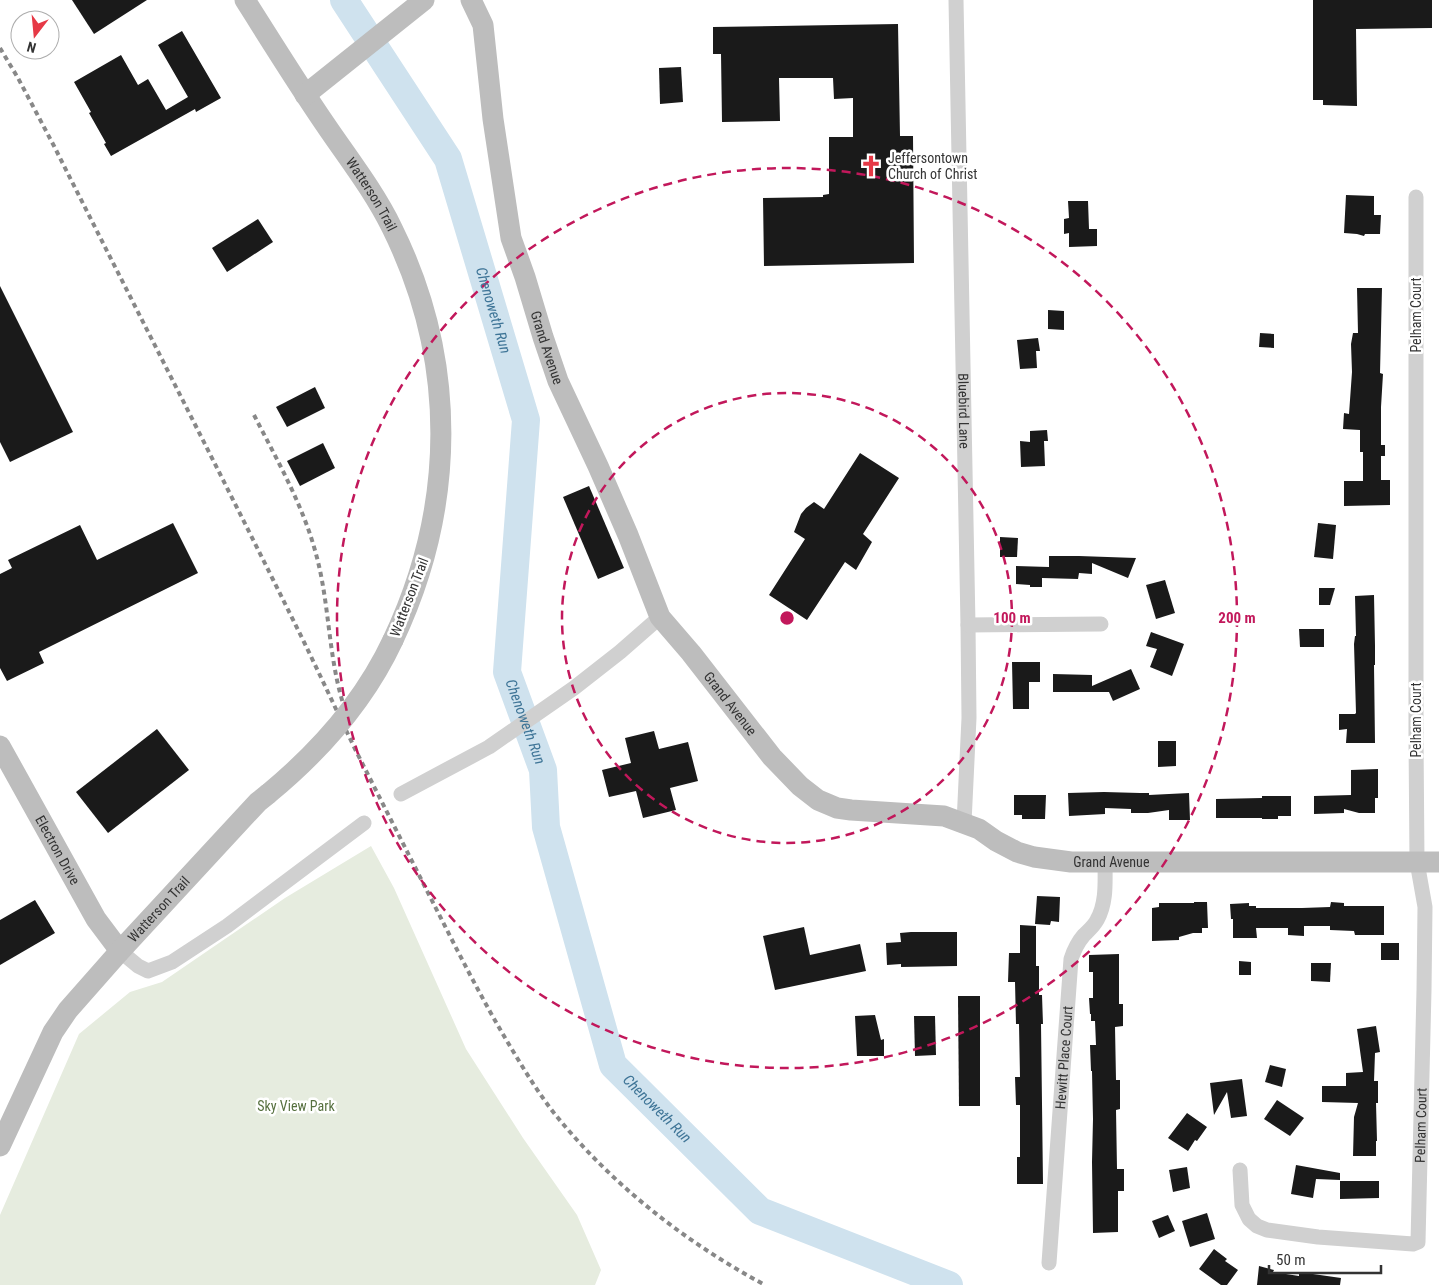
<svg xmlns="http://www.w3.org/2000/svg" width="1439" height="1285" viewBox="0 0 1439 1285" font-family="'Roboto Condensed',sans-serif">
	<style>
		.green { fill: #e6ecdf }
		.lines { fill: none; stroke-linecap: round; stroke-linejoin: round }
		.river { stroke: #cfe2ee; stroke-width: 28 }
		.building { fill: #1a1a1a }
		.street { stroke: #d0d0d0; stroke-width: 15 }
		.secondary { stroke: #bdbdbd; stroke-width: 21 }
		.rail { stroke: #888; stroke-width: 4; stroke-dasharray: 5 4; stroke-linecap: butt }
		.secondary-bridge { stroke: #bdbdbd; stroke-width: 21 }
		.ring { fill: none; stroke: #c2185b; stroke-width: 2.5; stroke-dasharray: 9 6 }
		.labels { text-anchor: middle; stroke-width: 5; stroke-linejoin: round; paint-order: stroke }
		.poi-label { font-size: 14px; fill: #333; stroke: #fff; text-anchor: start }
		.street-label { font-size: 14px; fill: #333; stroke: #fff }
		.park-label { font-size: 14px; fill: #56703f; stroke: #fff }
		.water-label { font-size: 15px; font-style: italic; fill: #3f7597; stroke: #fff }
		.centre { fill: #c2185b; stroke: #fff; stroke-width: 2.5 }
		.ring-label { font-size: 15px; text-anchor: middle; font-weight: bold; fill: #c2185b; stroke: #fff; stroke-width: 5; stroke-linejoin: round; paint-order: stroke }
	</style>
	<rect width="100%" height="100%" fill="#fff"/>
	<!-- green -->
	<polygon class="green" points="371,846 394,888 466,1049 523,1138 577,1215 601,1270 595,1285 0,1285 0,1215 79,1034 130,992 162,982 285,898"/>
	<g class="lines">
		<!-- river -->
		<path class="river" id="s1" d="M344,0L448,159L526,420L507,672L543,770L546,827L613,1065L760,1211L949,1285"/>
	</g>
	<!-- building -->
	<g class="building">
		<polygon points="72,0 147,0 94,34"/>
		<polygon points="1313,0 1432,0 1432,28 1356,29 1357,106 1323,105 1323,100 1313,100"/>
		<polygon points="898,24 900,136 913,136 914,263 764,266 763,198 823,197 823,195 829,194 829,137 853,137 853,98 834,99 833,78 779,78 780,121 722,122 721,54 713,54 713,27"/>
		<polygon points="182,31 221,98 196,112 195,109 111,156 104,144 106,143 89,113 91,112 74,82 121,55 138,85 148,79 166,110 188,97 158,45"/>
		<polygon points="681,67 683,102 660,104 659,68"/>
		<polygon points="1346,195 1374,196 1374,215 1381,215 1380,234 1365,234 1364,236 1357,234 1344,233"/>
		<polygon points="1068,201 1088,201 1089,229 1097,229 1097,246 1069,247 1069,233 1064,234 1064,219 1069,218"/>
		<polygon points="258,219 273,242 227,272 212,248"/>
		<polygon points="0,286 73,432 10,462 0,442"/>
		<polygon points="1357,288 1382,288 1380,373 1383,374 1381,407 1381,445 1385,445 1385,456 1381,456 1381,480 1390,480 1390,505 1344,506 1344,481 1363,481 1363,452 1360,452 1360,430 1343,429 1344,413 1349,414 1352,372 1351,344 1353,333 1358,333"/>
		<polygon points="1048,310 1064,311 1064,330 1048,329"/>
		<polygon points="1260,333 1274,334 1274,348 1259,347"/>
		<polygon points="1038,338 1040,351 1036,351 1037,368 1020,369 1017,340"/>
		<polygon points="315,387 325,408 287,427 276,407"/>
		<polygon points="1047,430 1048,441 1044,441 1045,466 1021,467 1020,441 1030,442 1030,431"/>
		<polygon points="323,443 335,468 300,486 287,461"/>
		<polygon points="860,453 899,478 863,534 872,542 856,570 845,562 807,620 769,595 805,539 794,532 801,514 806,508 814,502 824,509"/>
		<polygon points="589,486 624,568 598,579 563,497"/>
		<polygon points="173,523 198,573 39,652 44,663 7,681 0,668 0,574 12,568 8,560 80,525 97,560"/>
		<polygon points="1318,523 1336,525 1333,559 1314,557"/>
		<polygon points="1000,537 1018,538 1017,557 1000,557"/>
		<polygon points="1049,556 1079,556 1136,558 1128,578 1092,563 1092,574 1079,573 1078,579 1042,578 1042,587 1030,587 1030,585 1016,584 1016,566 1049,567"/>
		<polygon points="1165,580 1175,613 1156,619 1146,585"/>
		<polygon points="1319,588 1335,588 1330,605 1319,605"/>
		<polygon points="1374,595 1375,646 1375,665 1374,665 1375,743 1346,743 1347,729 1339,730 1339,714 1355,714 1356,713 1354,644 1355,636 1356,636 1355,596"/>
		<polygon points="1299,629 1324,629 1324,647 1300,647"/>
		<polygon points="1151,632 1184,644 1172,676 1150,667 1157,649 1146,646"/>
		<polygon points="1012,662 1040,662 1040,682 1029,682 1029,709 1013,709"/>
		<polygon points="1131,669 1140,689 1113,701 1109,692 1053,692 1053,674 1092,675 1092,686"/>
		<polygon points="157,729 189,770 108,833 76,792"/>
		<polygon points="654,731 659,749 688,742 698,781 670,788 676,810 643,818 636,791 609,797 602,770 631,763 625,738"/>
		<polygon points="1158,741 1176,741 1176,766 1158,767"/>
		<polygon points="1378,769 1378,798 1375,798 1375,813 1359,813 1344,809 1344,813 1314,814 1314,796 1351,795 1351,770"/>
		<polygon points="1104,792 1140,793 1149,793 1149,795 1189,793 1190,820 1169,820 1169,810 1148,813 1131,813 1131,809 1105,808 1105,814 1069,816 1068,793"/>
		<polygon points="1014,795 1046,795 1045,819 1022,819 1022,815 1014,815"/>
		<polygon points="1262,796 1291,796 1291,816 1278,816 1278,819 1262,819 1262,818 1216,818 1216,799 1262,798"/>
		<polygon points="1037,896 1060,897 1059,922 1051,921 1050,925 1035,924"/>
		<polygon points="35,900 55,933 0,965 0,920"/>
		<polygon points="1194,902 1207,902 1208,928 1202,928 1202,933 1193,933 1179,937 1179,940 1152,941 1152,908 1159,907 1159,903 1194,903"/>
		<polygon points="1331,902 1344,903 1344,906 1384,906 1384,935 1355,935 1354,931 1330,930 1330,926 1304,926 1304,936 1288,935 1288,928 1256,928 1257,938 1233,938 1233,919 1231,919 1230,904 1249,903 1249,906 1256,906 1256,908 1302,908 1330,907"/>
		<polygon points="1020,925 1036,926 1036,966 1039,966 1039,995 1042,995 1043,1024 1041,1024 1043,1184 1017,1184 1017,1157 1020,1157 1020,1105 1016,1105 1015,1077 1020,1077 1019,1024 1016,1024 1015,982 1008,982 1009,953 1020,953"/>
		<polygon points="804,927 810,955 860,944 866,971 775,990 763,936"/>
		<polygon points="911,932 957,932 957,966 901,967 901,964 887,965 886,943 901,942 900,933"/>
		<rect x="1381" y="943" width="18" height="17"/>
		<polygon points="1119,954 1119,1004 1123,1004 1123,1026 1115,1027 1116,1080 1120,1080 1120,1109 1116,1110 1117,1169 1124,1169 1124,1191 1118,1191 1118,1232 1093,1233 1092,1162 1093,1119 1092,1071 1091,1071 1090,1045 1096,1045 1095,1021 1091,1021 1091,1014 1090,1014 1089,998 1093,998 1093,972 1089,972 1089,955"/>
		<polygon points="1239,961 1251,962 1251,975 1239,975"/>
		<polygon points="1311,963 1331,963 1330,982 1311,981"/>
		<polygon points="958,996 980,996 980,1106 959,1106"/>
		<polygon points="875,1015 881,1040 884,1039 884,1056 857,1056 855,1016"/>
		<polygon points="914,1016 935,1016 936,1055 915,1056"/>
		<polygon points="1376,1026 1380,1052 1375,1053 1374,1081 1378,1081 1378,1103 1376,1103 1377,1141 1376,1141 1376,1156 1353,1156 1354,1117 1358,1103 1322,1102 1322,1086 1346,1086 1346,1073 1363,1072 1357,1029"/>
		<polygon points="1270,1065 1286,1069 1282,1087 1265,1082"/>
		<polygon points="1242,1079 1247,1116 1231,1118 1227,1092 1214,1115 1210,1083"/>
		<polygon points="1277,1100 1304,1118 1290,1136 1264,1119"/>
		<polygon points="1187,1113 1207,1127 1197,1141 1195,1140 1188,1151 1168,1138"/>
		<polygon points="1296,1165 1340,1173 1340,1180 1316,1179 1313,1198 1291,1194"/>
		<polygon points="1187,1167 1190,1188 1173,1192 1169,1170"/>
		<polygon points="1340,1181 1379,1181 1379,1198 1340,1199"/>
		<polygon points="1207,1213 1215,1239 1190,1247 1182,1221"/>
		<polygon points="1168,1215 1175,1231 1159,1238 1152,1221"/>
		<polygon points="1214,1249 1227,1259 1225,1261 1238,1270 1227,1285 1221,1285 1199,1269"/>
		<polygon points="1259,1266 1274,1270 1273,1272 1299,1276 1299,1272 1341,1278 1340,1285 1257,1285"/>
	</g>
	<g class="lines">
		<!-- street -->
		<g class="street">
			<path id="s2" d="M956,0L968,625L969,718L964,823"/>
			<polyline points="968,625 1101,624"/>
			<polyline points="401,794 489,747 574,688 620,652 660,617"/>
			<polyline points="120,951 138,966 148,971 172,962 227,926 364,823"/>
			<path id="s3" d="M1240,1170L1242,1205L1249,1219L1257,1226L1267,1230L1318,1237L1413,1244L1418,1242L1424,990L1425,907L1417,862L1416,737V197"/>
			<path id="s4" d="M1049,1263L1071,959C1074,950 1078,942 1084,935C1089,930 1094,926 1097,920C1107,902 1105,881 1105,862"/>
		</g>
		<!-- secondary -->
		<g class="secondary">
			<path id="s5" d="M245,0C271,41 297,83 325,124C348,158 374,191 392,228C458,361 456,507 393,640"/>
			<path id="s6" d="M471,0L483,25L493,119L511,238L525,277L543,337L558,381L598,466L628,535L660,617L691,653L772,757L800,786L818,800L837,808L851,810L944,816L979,829L996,841L1017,852L1034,857L1071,862H1439"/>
			<polyline points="305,95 424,0"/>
			<path id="s7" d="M0,746L96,919L120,951"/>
			<path id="s8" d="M0,1146L53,1032L68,1010L120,951L258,802L268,794"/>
		</g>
		<!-- rail -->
		<g class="rail">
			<path d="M0,48L18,78L54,146C137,311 222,476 304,642C322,679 339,716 357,753C388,814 419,875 450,936C471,977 492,1017 516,1056C528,1076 540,1095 554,1113C612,1185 685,1242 765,1285"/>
			<path d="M254,415C277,460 303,505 316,554C327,594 328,635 336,675C339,691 344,707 349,723"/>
		</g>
		<!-- secondary-bridge -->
		<path class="secondary-bridge" d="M268,794C319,752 365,700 393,640"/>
	</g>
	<!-- distance rings -->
	<g class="ring">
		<circle cx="787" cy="618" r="225"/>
		<circle cx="787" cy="618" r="450"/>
	</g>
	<!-- icons -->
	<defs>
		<g id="church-bare" transform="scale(1.725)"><path d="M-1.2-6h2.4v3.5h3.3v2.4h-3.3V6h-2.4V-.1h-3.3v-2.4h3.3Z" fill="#e63946" stroke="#fff" stroke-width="2.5" paint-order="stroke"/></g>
	</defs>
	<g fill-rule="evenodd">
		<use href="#church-bare" x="871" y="166"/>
	</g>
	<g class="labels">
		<!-- poi labels -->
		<g class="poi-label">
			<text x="888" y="163">Jeffersontown<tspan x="888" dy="16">Church of Christ</tspan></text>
		</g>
		<!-- street labels -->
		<g class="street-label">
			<text dy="5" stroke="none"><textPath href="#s5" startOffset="232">Watterson Trail</textPath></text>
			<text transform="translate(1416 315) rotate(-90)" y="5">Pelham Court</text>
			<text dy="5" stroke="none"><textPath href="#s6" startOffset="358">Grand Avenue</textPath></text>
			<text dy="5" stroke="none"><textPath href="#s2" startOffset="411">Bluebird Lane</textPath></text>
			<text transform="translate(409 597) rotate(-69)" y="5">Watterson Trail</text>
			<text dy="5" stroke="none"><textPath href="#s6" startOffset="762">Grand Avenue</textPath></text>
			<text transform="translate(1416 720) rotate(-90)" y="5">Pelham Court</text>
			<text dy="5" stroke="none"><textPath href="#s7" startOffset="119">Electron Drive</textPath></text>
			<text dy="5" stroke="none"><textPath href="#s6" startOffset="1198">Grand Avenue</textPath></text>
			<text dy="5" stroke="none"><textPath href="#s8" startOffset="288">Watterson Trail</textPath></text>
			<text dy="5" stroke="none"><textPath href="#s4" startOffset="206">Hewitt Place Court</textPath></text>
			<text dy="5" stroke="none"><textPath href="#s3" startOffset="341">Pelham Court</textPath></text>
		</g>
		<!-- park labels -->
		<g class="park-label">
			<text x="296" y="1111">Sky View Park</text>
		</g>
		<!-- water labels -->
		<g class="water-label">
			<text dy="5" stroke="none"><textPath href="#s1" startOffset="348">Chenoweth Run</textPath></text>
			<text dy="5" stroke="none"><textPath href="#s1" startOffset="768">Chenoweth Run</textPath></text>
			<text dy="5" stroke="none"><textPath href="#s1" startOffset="1186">Chenoweth Run</textPath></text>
		</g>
	</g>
	<circle cx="787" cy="618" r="8" class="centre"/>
	<g class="ring-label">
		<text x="1012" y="623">100 m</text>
		<text x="1237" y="623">200 m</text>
	</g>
	<!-- north arrow -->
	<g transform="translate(35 35) rotate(196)"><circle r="24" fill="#ffffff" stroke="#adadad"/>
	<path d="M0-4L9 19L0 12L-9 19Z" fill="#e63946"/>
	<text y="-8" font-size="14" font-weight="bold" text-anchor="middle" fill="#333333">N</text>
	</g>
	<!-- scale -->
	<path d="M1269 1265v8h112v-8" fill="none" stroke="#333333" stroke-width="2.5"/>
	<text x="1276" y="1265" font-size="15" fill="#333333" stroke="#ffffff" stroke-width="4" paint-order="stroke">50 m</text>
</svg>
